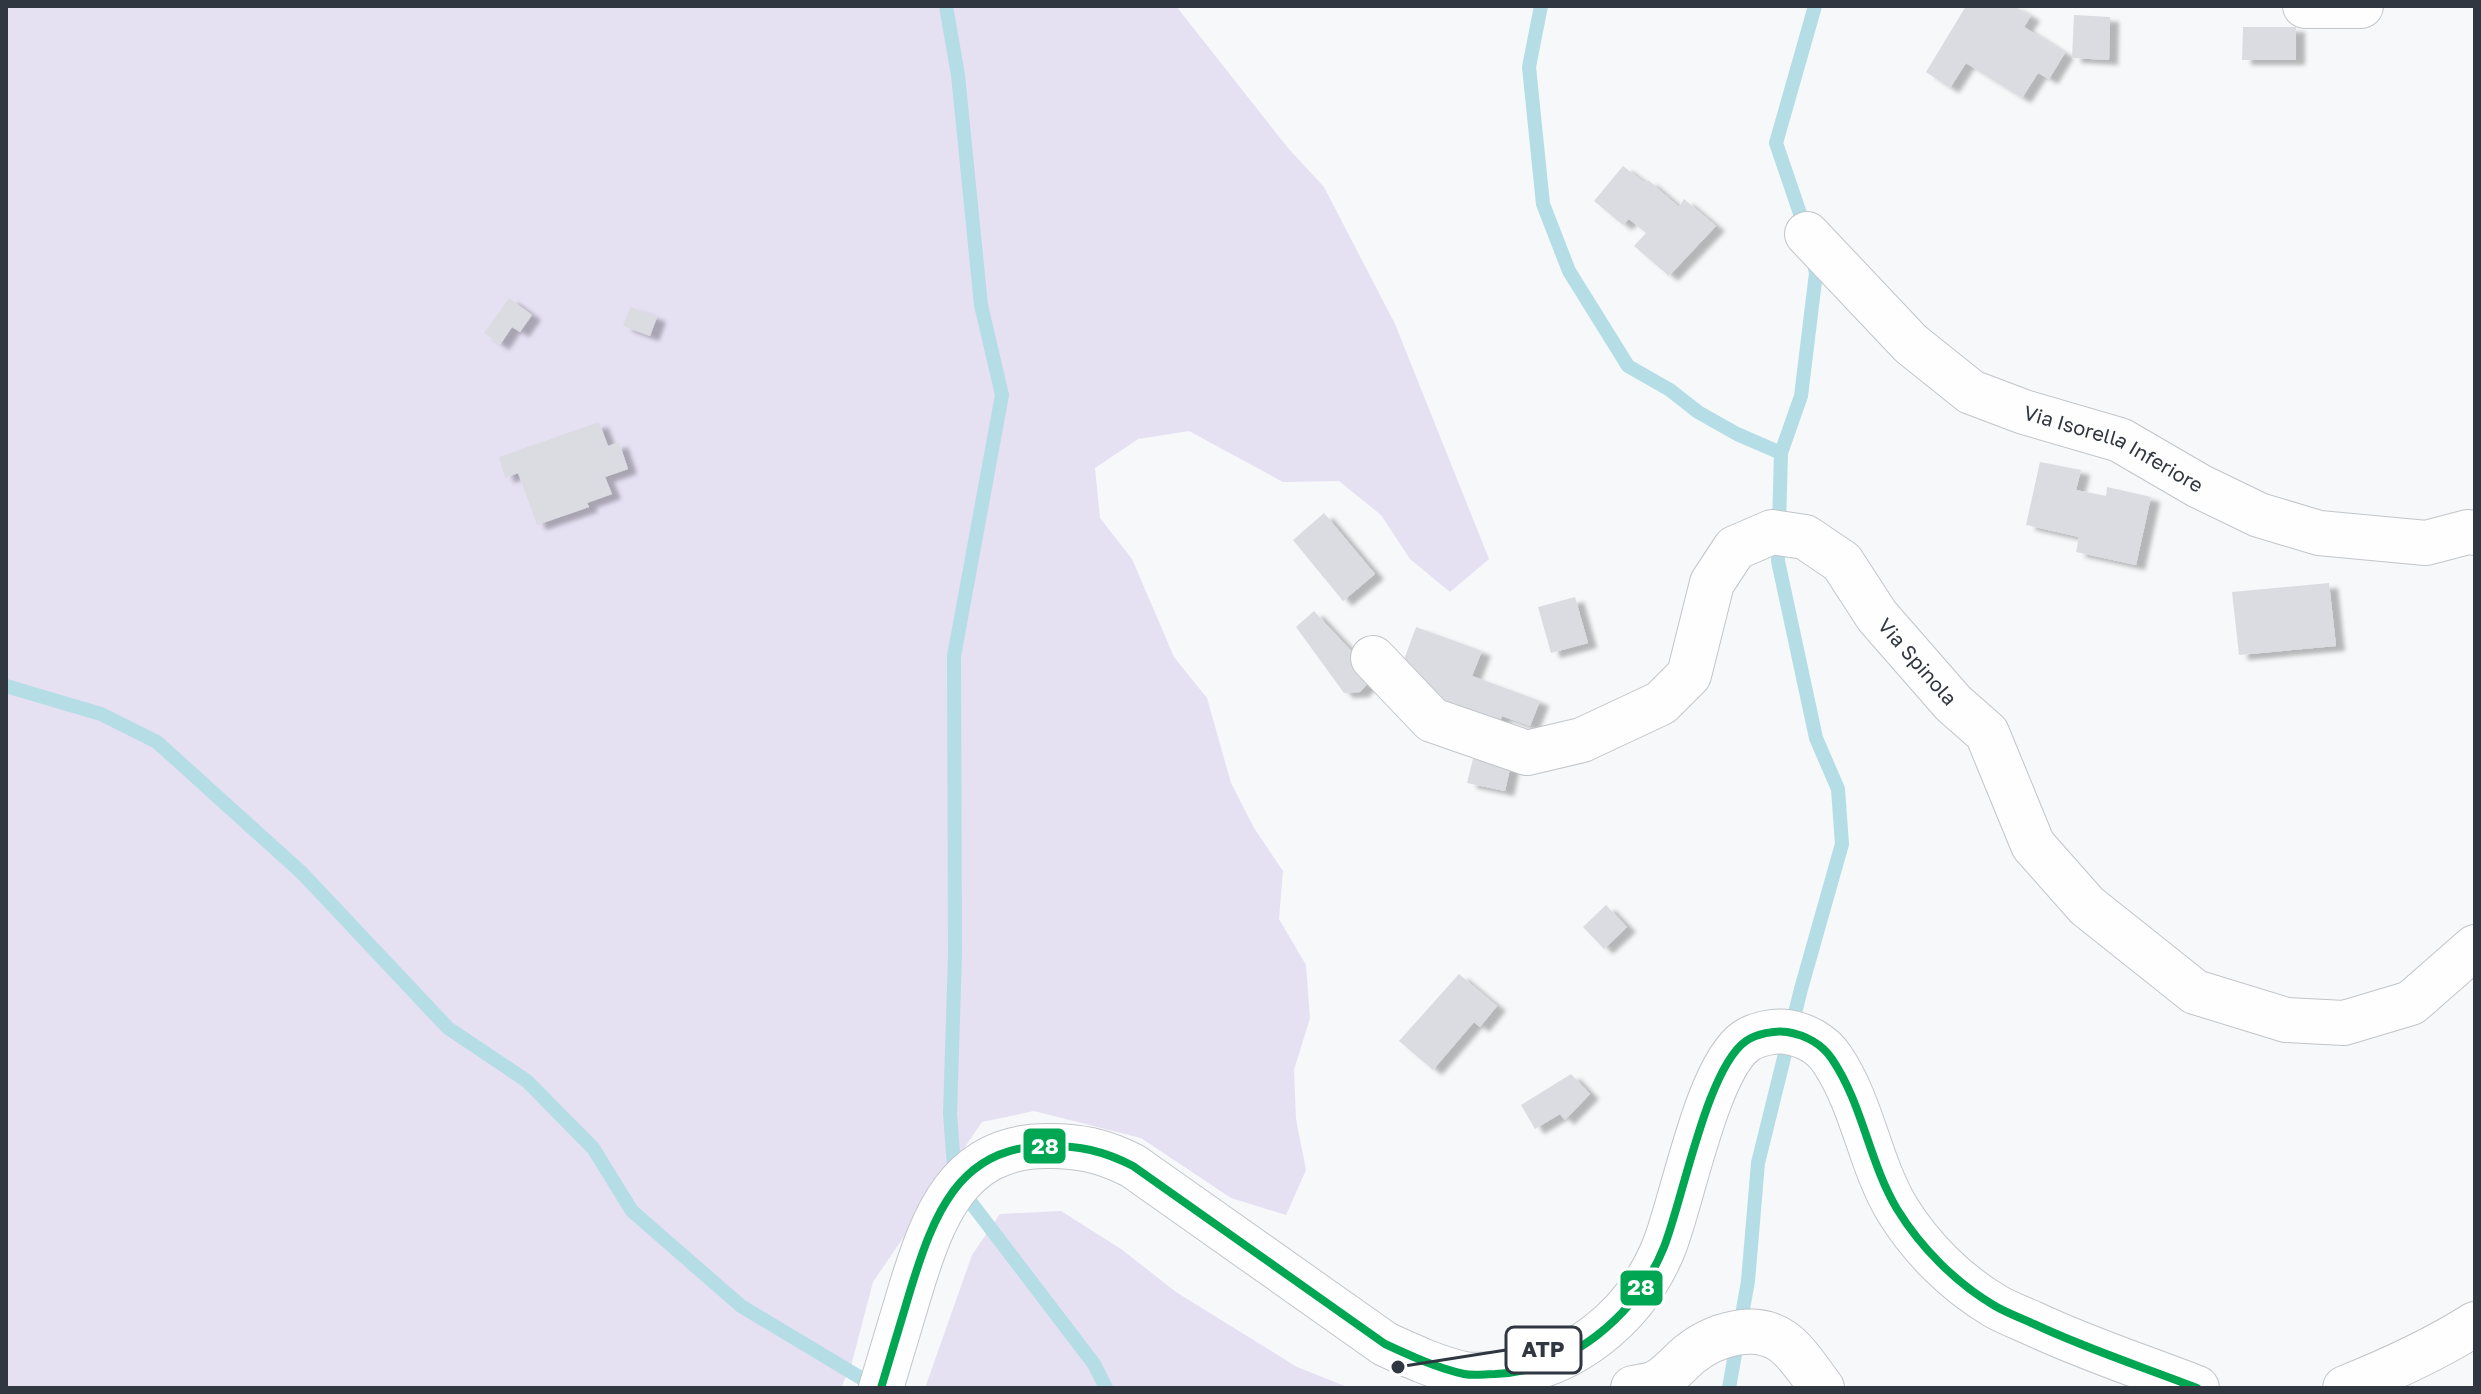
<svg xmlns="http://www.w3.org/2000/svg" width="2481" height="1394" viewBox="0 0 2481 1394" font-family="'Golos Text',sans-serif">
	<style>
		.green { fill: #e6e0f3 }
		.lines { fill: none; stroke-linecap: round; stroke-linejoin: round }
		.stream { stroke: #b4dde6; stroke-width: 14 }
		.building { fill: #dadce2; filter: url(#shadow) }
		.street-casing { stroke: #c1c5ca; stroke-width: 46 }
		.secondary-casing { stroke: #c1c5ca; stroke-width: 46 }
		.street { stroke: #fefefe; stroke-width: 44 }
		.secondary { stroke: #fefefe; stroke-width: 44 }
		.bus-1-casing { stroke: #fff; stroke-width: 14 }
		.bus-1 { stroke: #00a651; stroke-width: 8 }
		.labels { text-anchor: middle; stroke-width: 7; stroke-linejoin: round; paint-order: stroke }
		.street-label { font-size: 20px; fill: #313740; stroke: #fff }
		.leader { fill: none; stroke: #313740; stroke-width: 3 }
		.callout-dot { fill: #313740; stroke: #fff; stroke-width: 3 }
		.callout { fill: #fff; stroke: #313740; stroke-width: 3 }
		.callout-label { font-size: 22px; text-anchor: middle; font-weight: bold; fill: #313740 }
		.line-badge { stroke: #fff; stroke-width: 3 }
		.badge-label { font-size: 22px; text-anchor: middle; font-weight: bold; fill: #fff }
	</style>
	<defs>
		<filter id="shadow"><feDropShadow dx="9" dy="5" stdDeviation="2" flood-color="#0004"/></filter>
	</defs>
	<rect width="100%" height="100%" fill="#f6f8fa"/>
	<!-- green -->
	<g class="green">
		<polygon points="6,6 1176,6 1288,148 1324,187 1395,324 1489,559 1450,592 1410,559 1381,515 1339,481 1283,482 1189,431 1138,439 1095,468 1100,518 1132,559 1174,657 1207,698 1231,783 1254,828 1283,871 1279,919 1306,965 1310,1018 1294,1070 1296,1119 1306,1170 1286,1215 1231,1198 1141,1138 1034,1111 982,1122 873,1282 851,1366 841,1388 6,1388"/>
		<polygon points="1061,1211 1121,1249 1176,1292 1297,1367 1350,1388 925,1388 972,1255 1000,1214"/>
	</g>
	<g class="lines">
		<!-- stream -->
		<g class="stream">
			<polyline points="946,6 958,75 981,305 1002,395 954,656 955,955 950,1114 954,1166 969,1200 1094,1364 1106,1388"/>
			<polyline points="1541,6 1529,67 1543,204 1569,271 1628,366 1670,390 1698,412 1737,434 1781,453"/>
			<polyline points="1806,231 1776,143 1815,6"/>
			<polyline points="6,686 101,714 157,742 302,873 448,1028 527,1081 593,1148 632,1211 741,1306 876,1387"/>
			<polyline points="1729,1388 1748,1281 1758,1163 1801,989 1842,844 1838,789 1816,738 1778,561 1781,453 1801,396 1816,273 1813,259"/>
		</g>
	</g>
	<!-- building -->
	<g class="building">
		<polygon points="1966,6 2014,6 2031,16 2024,27 2065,53 2049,79 2038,73 2022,98 1966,63 1950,88 1926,72"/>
		<polygon points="2074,15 2110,17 2109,60 2072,58"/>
		<polygon points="2243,27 2296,27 2296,60 2242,60"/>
		<polygon points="1623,166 1645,183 1648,180 1679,207 1684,199 1716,226 1669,276 1634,246 1646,233 1629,219 1623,225 1594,201"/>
		<polygon points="509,298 532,315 520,332 512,327 500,345 484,333"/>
		<polygon points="630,307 657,317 650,336 623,326"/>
		<polygon points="599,422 608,446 619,442 628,469 605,477 612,494 587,503 589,507 537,525 518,473 505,478 499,457"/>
		<polygon points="2040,462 2081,470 2076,490 2106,496 2107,487 2151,497 2136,565 2076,552 2079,537 2026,525"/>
		<polygon points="1324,513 1375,574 1343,601 1293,540"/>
		<polygon points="2329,583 2336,646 2239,655 2232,592"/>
		<polygon points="1575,597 1588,643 1551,653 1538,607"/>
		<polygon points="1314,611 1355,655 1350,659 1369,682 1360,692 1344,693 1296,627"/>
		<polygon points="1416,627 1482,651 1472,676 1540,701 1530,726 1502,716 1498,726 1419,697 1399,673"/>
		<polygon points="1474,755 1511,764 1505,791 1467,783"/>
		<polygon points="1606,905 1627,927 1604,949 1583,927"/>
		<polygon points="1459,974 1497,1006 1480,1027 1474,1022 1433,1070 1399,1041"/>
		<polygon points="1571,1074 1590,1094 1565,1120 1560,1114 1535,1129 1521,1105"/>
	</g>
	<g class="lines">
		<!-- street casing -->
		<g class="street-casing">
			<g id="street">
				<polyline points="2305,6 2361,6"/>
				<path id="s1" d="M1807,234L1911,344L1971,392L2024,412L2120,440L2199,486L2259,515L2319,533L2426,543L2468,532L2475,533"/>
				<path id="s2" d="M1373,658L1432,720L1527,753L1582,740L1661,703L1689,675L1712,583L1735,548L1772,532L1805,537L1842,562L1877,616L1953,703L1987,733L2033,845L2087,906L2195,992L2286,1020L2344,1023L2411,1003L2475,947"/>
				<path d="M1633,1388C1640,1386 1650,1386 1657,1382C1669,1376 1679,1363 1690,1354C1714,1335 1754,1322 1782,1341C1798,1352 1810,1373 1822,1388"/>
			</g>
		</g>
		<!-- secondary casing -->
		<g class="secondary-casing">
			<g id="secondary">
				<path d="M881,1388C891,1355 901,1322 911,1288C933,1217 958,1147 1045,1146C1078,1145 1104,1151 1133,1166L1385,1344C1411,1356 1437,1368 1464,1374C1474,1376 1485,1374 1495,1374C1570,1371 1636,1316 1664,1247C1683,1199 1707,1068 1746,1041C1756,1034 1775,1030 1787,1032C1805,1035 1822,1044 1832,1059C1863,1105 1869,1162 1897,1209C1921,1248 1956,1283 1995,1306C2007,1313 2021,1318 2034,1324C2087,1349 2143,1367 2197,1388"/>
				<path d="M2345,1388C2390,1370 2434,1350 2475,1324"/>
			</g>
		</g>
		<!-- street -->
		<use href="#street" class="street"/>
		<!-- secondary -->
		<use href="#secondary" class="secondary"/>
		<!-- bus-1 casing -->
		<g class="bus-1-casing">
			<path id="bus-1" d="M881,1388C891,1355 901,1322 911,1288C933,1217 958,1147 1045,1146C1078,1145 1104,1151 1133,1166L1385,1344C1411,1356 1437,1368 1464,1374C1474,1376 1485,1374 1495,1374C1570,1371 1636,1316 1664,1247C1683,1199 1707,1068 1746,1041C1756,1034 1775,1030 1787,1032C1805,1035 1822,1044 1832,1059C1863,1105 1869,1162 1897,1209C1921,1248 1956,1283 1995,1306C2007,1313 2021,1318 2034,1324C2087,1349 2143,1367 2197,1388"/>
		</g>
		<!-- bus-1 -->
		<use href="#bus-1" class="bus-1"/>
	</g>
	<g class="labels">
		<!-- street labels -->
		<g class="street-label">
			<text dy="7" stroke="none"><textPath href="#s1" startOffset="382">Via Isorella Inferiore</textPath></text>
			<text dy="7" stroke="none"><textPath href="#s2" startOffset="750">Via Spinola</textPath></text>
		</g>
	</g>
	<!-- callouts -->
	<path class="leader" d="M1398 1367L1506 1350"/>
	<circle class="callout-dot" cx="1398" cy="1367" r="8"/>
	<rect class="callout" x="1506" y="1327" width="75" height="46" rx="8"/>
	<g class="callout-label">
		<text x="1543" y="1357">ATP</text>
	</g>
	<g class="line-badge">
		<rect x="1022" y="1127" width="45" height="38" rx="8" fill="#00a651"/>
		<rect x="1619" y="1269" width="45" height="38" rx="8" fill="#00a651"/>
	</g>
	<g class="badge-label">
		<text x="1045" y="1154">28</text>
		<text x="1641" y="1295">28</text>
	</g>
	<!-- border -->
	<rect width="2481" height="1394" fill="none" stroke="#313740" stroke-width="16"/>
</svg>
